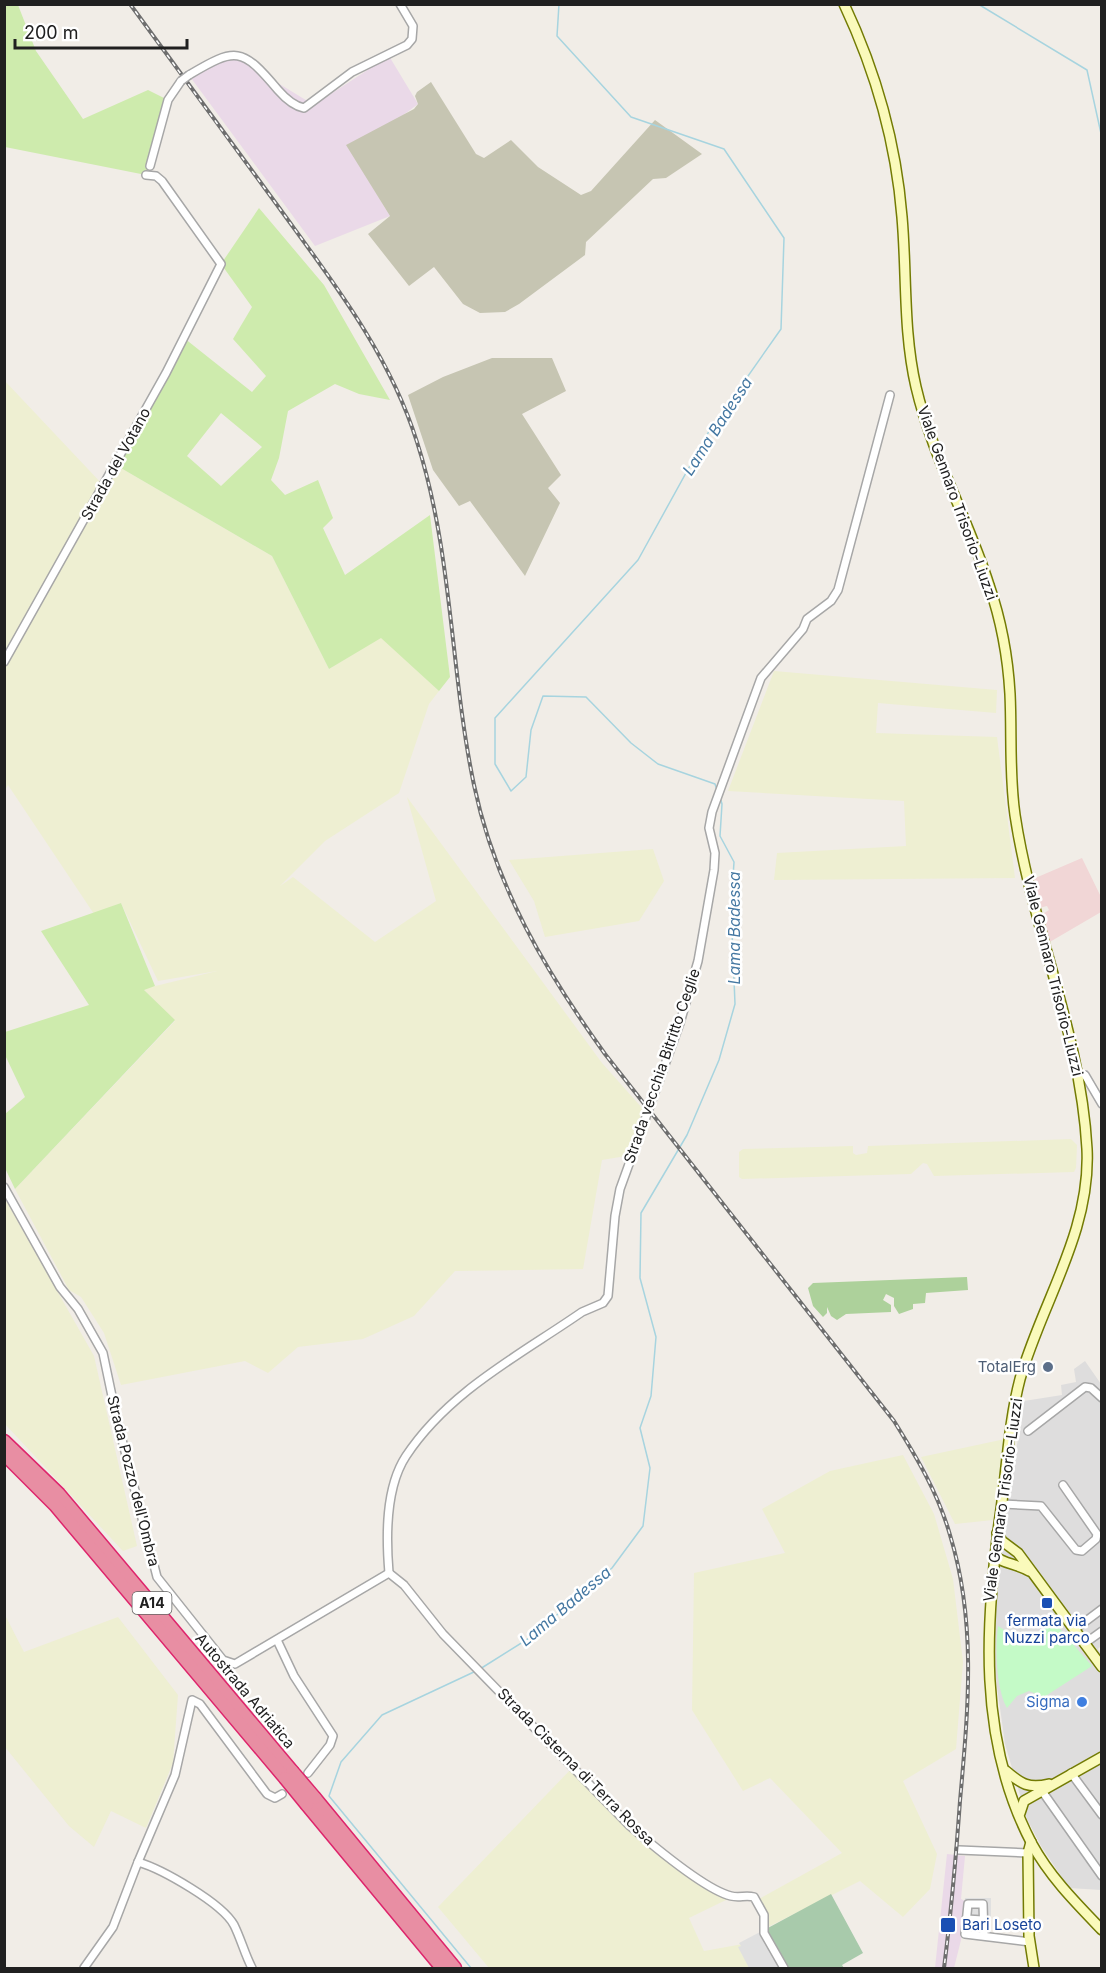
<svg xmlns="http://www.w3.org/2000/svg" width="1106" height="1973" viewBox="0 0 1106 1973" font-family="Inter,sans-serif">
	<style>
		.residential { fill: #dedddd }
		.commercial { fill: #f1d6d6 }
		.industrial { fill: #ead9e8 }
		.construction { fill: #c6c5b2 }
		.farmland { fill: #eeefd2 }
		.grass { fill: #ceebad; fill-rule: evenodd }
		.forest { fill: #add19b }
		.cemetery { fill: #a8caab }
		.park { fill: #c4fac7 }
		.parking { fill: #e0e0e0 }
		.lines { fill: none; stroke-linecap: round; stroke-linejoin: round }
		.stream { stroke: #a7d4df; stroke-width: 1.5 }
		.street-casing { stroke: #a7a7a7; stroke-width: 10 }
		.secondary-casing { stroke: #737b04; stroke-width: 12 }
		.highway-casing { stroke: #de256c; stroke-width: 15 }
		.street { stroke: #fff; stroke-width: 7 }
		.secondary { stroke: #fafabb; stroke-width: 9 }
		.highway { stroke: #e88ea3; stroke-width: 12 }
		.rail-casing { stroke: #6e6e6e; stroke-width: 4 }
		.rail { stroke: #fff; stroke-width: 1.5; stroke-dasharray: 4.5; stroke-linecap: butt }
		.street-bridge-casing { stroke: #a7a7a7; stroke-width: 10; stroke-linecap: butt }
		.highway-bridge-casing { stroke: #de256c; stroke-width: 15; stroke-linecap: butt }
		.street-bridge { stroke: #fff; stroke-width: 7 }
		.highway-bridge { stroke: #e88ea3; stroke-width: 12 }
		.service-dot { fill: #5c6f8a; stroke: #fff; stroke-width: 2 }
		.transit-dot { fill: #1a4fb4; stroke: #fff; stroke-width: 2 }
		.shop-dot { fill: #3f7fe0; stroke: #fff; stroke-width: 2 }
		.labels { text-anchor: middle; stroke-width: 5; stroke-linejoin: round; paint-order: stroke }
		.shield { fill: #fff; stroke: #636363; stroke-width: 1.5 }
		.shield-label { font-size: 14px; font-weight: bold; fill: #202020 }
		.street-label { font-size: 15px; fill: #202020; stroke: #fff }
		.service-label { font-size: 15px; fill: #4e5e75; stroke: #fff; text-anchor: end }
		.transit-label { font-size: 15px; fill: #164399; stroke: #fff }
		.shop-label { font-size: 15px; fill: #366cbe; stroke: #fff; text-anchor: end }
		.water-label { font-size: 16px; font-style: italic; fill: #4578a2; stroke: #fff }
	</style>
	<rect width="100%" height="100%" fill="#f1ede7"/>
	<!-- residential -->
	<polygon class="residential" points="1085,1361 1101,1384 1102,1645 1098,1649 1102,1655 1101,1890 1069,1888 1041,1846 1027,1819 1005,1744 995,1672 995,1600 1003,1532 1024,1401 1062,1395 1061,1385 1076,1382 1074,1369"/>
	<!-- commercial -->
	<polygon class="commercial" points="1082,858 1101,897 1101,912 1048,943 1041,915 1049,910 1047,906 1039,908 1033,879"/>
	<!-- industrial -->
	<g class="industrial">
		<polygon points="389,56 418,104 398,119 347,145 390,216 315,246 191,78 199,65 235,57 314,105"/>
		<polygon points="947,1854 965,1856 961,1899 965,1901 961,1940 954,1968 935,1968"/>
	</g>
	<!-- construction -->
	<g class="construction">
		<polygon points="431,82 476,154 484,158 511,140 538,167 581,195 591,191 655,120 702,154 666,178 653,179 586,242 585,255 519,304 505,312 480,313 463,304 434,267 409,286 368,234 390,216 346,145 414,109 418,104 415,96 417,92"/>
		<polygon points="492,358 552,358 566,391 522,414 561,475 548,488 560,503 525,576 470,501 459,506 433,470 408,395 443,377"/>
	</g>
	<!-- farmland -->
	<g class="farmland">
		<polygon points="4,380 104,486 114,464 272,556 329,669 381,637 439,691 429,704 399,793 325,841 280,886 293,877 375,942 436,901 407,797 602,1063 643,1109 626,1156 602,1160 583,1269 455,1271 414,1316 363,1339 298,1347 268,1373 245,1361 121,1385 104,1333 81,1297 69,1290 15,1189 175,1021 143,989 217,971 158,981 121,903 94,914 8,785 5,790"/>
		<polygon points="774,671 997,690 996,713 878,703 876,733 997,737 1015,878 774,880 777,853 906,846 904,801 728,791"/>
		<polygon points="653,849 664,881 639,921 545,937 534,901 509,860"/>
		<polygon points="1071,1139 1077,1145 1076,1168 1074,1172 934,1176 927,1164 923,1163 911,1174 742,1179 739,1177 739,1152 743,1149 853,1146 853,1153 856,1155 867,1153 868,1146"/>
		<polygon points="5,1199 94,1356 137,1546 123,1551 5,1424"/>
		<polygon points="1005,1439 993,1520 955,1524 921,1457"/>
		<polygon points="903,1455 934,1514 953,1579 963,1662 956,1749 903,1781 937,1854 930,1889 903,1917 860,1881 764,1929 759,1899 842,1853 770,1778 743,1791 692,1710 694,1573 785,1553 762,1509 830,1471"/>
		<polygon points="5,1615 24,1652 118,1617 178,1695 173,1763 146,1828 111,1811 94,1847 69,1826 5,1747"/>
		<polygon points="573,1767 654,1846 728,1899 689,1918 704,1951 743,1944 755,1968 489,1968 438,1907"/>
	</g>
	<!-- grass -->
	<g class="grass">
		<polygon points="4,5 18,5 36,51 83,119 148,90 168,100 146,175 5,147"/>
		<path d="M259,208L324,285L390,400L359,394L335,384L288,411L279,458L271,480L285,495L318,480L333,518L323,528L345,575L430,515L450,677L439,691L381,638L329,669L272,556L114,464L184,338L252,392L266,376L233,339L252,307L221,264ZM221,413L262,447L221,486L187,456Z"/>
		<polygon points="121,903 155,986 144,990 175,1020 15,1189 5,1168 5,1114 25,1097 5,1055 5,1032 89,1005 41,931"/>
	</g>
	<!-- forest -->
	<polygon class="forest" points="967,1277 968,1290 926,1293 925,1303 913,1304 913,1309 899,1314 894,1306 894,1298 886,1294 883,1300 891,1305 891,1312 846,1314 837,1320 831,1316 827,1307 827,1313 823,1317 813,1306 808,1288 813,1283"/>
	<!-- cemetery -->
	<polygon class="cemetery" points="831,1894 863,1953 842,1965 844,1968 789,1968 766,1929"/>
	<!-- park -->
	<path class="park" d="M1053,1621L1092,1666L1044,1697L1029,1691L1017,1696L1007,1708C996,1689 995,1649 998,1626C1025,1643 1029,1640 1053,1621Z"/>
	<!-- parking -->
	<g class="parking">
		<polygon points="965,1898 991,1898 991,1942 961,1938"/>
		<polygon points="760,1932 781,1968 749,1968 738,1947 741,1946 739,1943"/>
	</g>
	<g class="lines">
		<!-- stream -->
		<g class="stream">
			<polyline points="559,4 557,36 631,117 724,149 784,238 781,329 708,433 638,560 495,718 495,764 511,791 526,777 531,730 543,696 586,697 631,743 658,764 715,784 717,790"/>
			<polyline points="978,4 1087,70 1102,138"/>
			<polyline points="480,1669 531,1637 612,1568 643,1526 650,1468 640,1428 651,1396 656,1337 640,1278 641,1213 687,1135 719,1060 735,1004 731,907 734,862 720,836 722,804 720,797"/>
			<polyline points="471,1968 329,1796 341,1762 382,1715 476,1671"/>
		</g>
		<!-- street casing -->
		<g class="street-casing">
			<g id="street">
				<path d="M189,75C236,47 242,47 278,90C285,98 293,106 304,108L352,72L407,45L412,39L413,26L400,4"/>
				<polyline points="150,166 168,100 181,81"/>
				<polyline points="4,662 166,373 221,264 162,181 156,176 146,175"/>
				<polyline points="1078,1075 1085,1075 1102,1104"/>
				<polyline points="4,1187 60,1287 78,1309 103,1353 117,1420 157,1577 223,1660 235,1664 389,1573"/>
				<polyline points="1028,1431 1085,1387 1091,1388 1102,1398"/>
				<polyline points="1002,1504 1041,1506 1076,1550 1082,1551 1096,1539 1097,1534 1063,1485"/>
				<path d="M389,1573C386,1537 385,1488 406,1456C449,1391 520,1355 582,1312L603,1303L608,1296L615,1216L620,1189L680,1023L698,961L714,870L715,853L709,828L712,812L761,678L803,629L807,619L831,601L838,590L890,395"/>
				<path d="M389,1573L404,1585L443,1634L630,1826C651,1844 706,1890 731,1896C739,1898 746,1895 754,1897L764,1915V1933L784,1968"/>
				<polyline points="1074,1630 1102,1609"/>
				<polyline points="277,1640 294,1676 333,1736 330,1745 308,1773"/>
				<polyline points="1084,1644 1102,1631"/>
				<polyline points="1071,1773 1102,1815"/>
				<polyline points="1042,1791 1102,1876"/>
				<polyline points="959,1850 1028,1853"/>
				<polyline points="138,1862 175,1775 192,1700 200,1704 267,1794 275,1798 282,1794"/>
				<polyline points="966,1919 983,1920"/>
				<polyline points="984,1936 983,1904 968,1904 965,1934 1030,1942"/>
				<path d="M84,1968L113,1927L138,1862C162,1869 222,1903 234,1925C241,1939 245,1955 252,1968"/>
			</g>
		</g>
		<!-- secondary casing -->
		<g class="secondary-casing">
			<g id="secondary">
				<path d="M844,4C876,72 896,142 902,217C907,274 903,331 916,387C932,456 968,518 989,585C1001,620 1008,658 1010,694C1012,735 1009,774 1015,815C1032,928 1081,1035 1087,1149C1091,1232 1042,1302 1020,1379C1009,1421 1007,1466 1001,1509C985,1621 977,1740 1032,1844C1050,1877 1076,1903 1102,1930"/>
				<polyline points="997,1533 1002,1541 1018,1553 1102,1667"/>
				<path d="M994,1556C1004,1564 1018,1564 1029,1571"/>
				<path d="M1006,1771C1021,1784 1029,1789 1049,1784"/>
				<polyline points="1020,1813 1024,1801 1102,1757"/>
				<polyline points="1031,1842 1028,1853 1029,1936 1034,1968"/>
			</g>
		</g>
		<!-- highway casing -->
		<g class="highway-casing">
			<g id="highway">
				<polyline points="4,1441 59,1494 292,1771"/>
				<polyline points="4,1454 55,1505 285,1778"/>
				<polyline points="315,1798 455,1968"/>
				<polyline points="307,1805 442,1968"/>
			</g>
		</g>
		<!-- street -->
		<use href="#street" class="street"/>
		<!-- secondary -->
		<use href="#secondary" class="secondary"/>
		<!-- highway -->
		<use href="#highway" class="highway"/>
		<!-- rail casing -->
		<g class="rail-casing">
			<path id="rail" d="M130,4C180,73 230,141 280,209C333,282 390,355 417,442C453,554 450,671 474,785C495,886 546,972 605,1054L894,1421C917,1458 938,1493 950,1535C977,1623 968,1711 960,1801C956,1857 951,1913 944,1968"/>
		</g>
		<!-- rail -->
		<use href="#rail" class="rail"/>
		<!-- street-bridge casing -->
		<g class="street-bridge-casing">
			<polyline id="street-bridge" points="181,81 189,75"/>
		</g>
		<!-- highway-bridge casing -->
		<g class="highway-bridge-casing">
			<g id="highway-bridge">
				<polyline points="292,1771 315,1798"/>
				<polyline points="285,1778 307,1805"/>
			</g>
		</g>
		<!-- street-bridge -->
		<use href="#street-bridge" class="street-bridge"/>
		<!-- highway-bridge -->
		<use href="#highway-bridge" class="highway-bridge"/>
	</g>
	<!-- markers -->
	<circle class="service-dot" cx="1048" cy="1367" r="6"/>
	<g class="transit-dot">
		<rect x="1041" y="1597" width="12" height="12" rx="3"/>
		<rect x="940" y="1917" width="16" height="16" rx="3"/>
	</g>
	<circle class="shop-dot" cx="1082" cy="1702" r="6"/>
	<g class="labels">
		<!-- shield labels -->
		<rect class="shield" x="132.5" y="1592" width="39" height="22" rx="4.5"/>
		<g class="shield-label">
			<text x="152" y="1608">A14</text>
		</g>
		<!-- street labels -->
		<g class="street-label">
			<text transform="translate(116 464) rotate(-61)" y="5">Strada del Votano</text>
			<text transform="translate(957 503) rotate(70)" y="5">Viale Gennaro Trisorio-Liuzzi</text>
			<text transform="translate(1053 976) rotate(76)" y="5">Viale Gennaro Trisorio-Liuzzi</text>
			<text transform="translate(662 1066) rotate(-71)" y="5">Strada vecchia Bitritto Ceglie</text>
			<text transform="translate(133 1481) rotate(76)" y="5">Strada Pozzo dell'Ombra</text>
			<text transform="translate(1003 1500) rotate(-82)" y="5">Viale Gennaro Trisorio-Liuzzi</text>
			<text transform="translate(245 1691) rotate(50)" y="5">Autostrada Adriatica</text>
			<text transform="translate(576 1767) rotate(45)" y="5">Strada Cisterna di Terra Rossa</text>
		</g>
		<!-- service labels -->
		<g class="service-label">
			<text x="1036" y="1372">TotalErg</text>
		</g>
		<!-- transit labels -->
		<g class="transit-label">
			<text x="1047" y="1626">fermata via<tspan x="1047" dy="17">Nuzzi parco</tspan></text>
			<text x="962" y="1930" text-anchor="start">Bari Loseto</text>
		</g>
		<!-- shop labels -->
		<g class="shop-label">
			<text x="1070" y="1707">Sigma</text>
		</g>
		<!-- water labels -->
		<g class="water-label">
			<text transform="translate(717 426) rotate(-57)" y="6">Lama Badessa</text>
			<text transform="translate(734 928) rotate(-90)" y="6">Lama Badessa</text>
			<text transform="translate(565 1606) rotate(-40)" y="6">Lama Badessa</text>
		</g>
	</g>
	<!-- border -->
	<rect width="1106" height="1973" fill="none" stroke="#202020" stroke-width="12"/>
	<!-- scale -->
	<path d="M15 39v9h172v-9" fill="none" stroke="#202020" stroke-width="3"/>
	<text x="24" y="39" font-size="18" fill="#202020" stroke="#ffffff" stroke-width="4.5" paint-order="stroke">200 m</text>
</svg>
